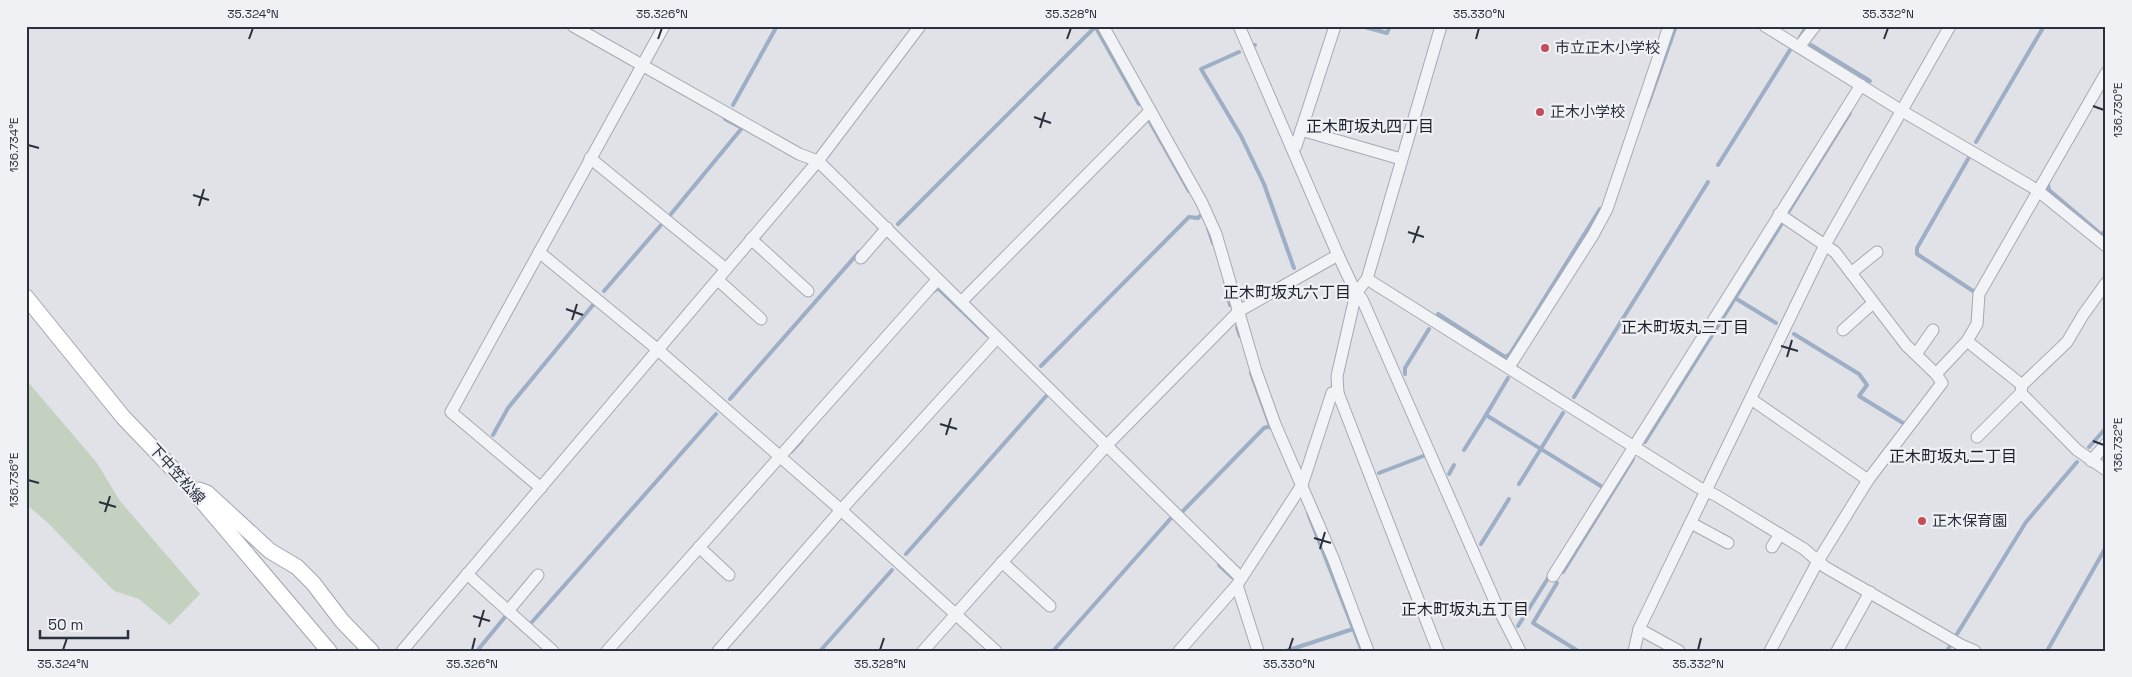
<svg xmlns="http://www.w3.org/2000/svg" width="2132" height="677" viewBox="0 0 2132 677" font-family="'Space Grotesk','Noto Sans JP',sans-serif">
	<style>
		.green { fill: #c4d1c1 }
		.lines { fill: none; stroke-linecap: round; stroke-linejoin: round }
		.stream { stroke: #9daec5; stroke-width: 4 }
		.minor-casing { stroke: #a6a9b1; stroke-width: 13 }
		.major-casing { stroke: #a0a6b2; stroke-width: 17 }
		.minor { stroke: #f2f3f6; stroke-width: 11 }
		.major { stroke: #fff; stroke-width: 15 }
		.ticks { fill: none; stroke: #2a303d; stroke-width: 2 }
		.poi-dot { fill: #c34e58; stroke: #eff1f5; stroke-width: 2 }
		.labels { text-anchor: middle; stroke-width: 4.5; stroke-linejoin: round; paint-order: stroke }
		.poi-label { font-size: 15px; fill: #2a303d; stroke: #eff1f5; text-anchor: start }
		.street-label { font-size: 15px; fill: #2a303d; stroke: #eff1f5 }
		.neighbourhood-label { font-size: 16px; fill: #1c212e; stroke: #eff1f5 }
		.neatline { fill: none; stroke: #2a303d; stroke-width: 2 }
		.ticks-label { font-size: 12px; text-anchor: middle; fill: #2a303d }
	</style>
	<rect width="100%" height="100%" fill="#e0e2e7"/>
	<!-- green -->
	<polygon class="green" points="28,382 97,463 120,501 200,594 170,625 139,599 114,591 48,523 26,504"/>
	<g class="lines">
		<!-- stream -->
		<g class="stream">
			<polyline points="1095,26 1139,104"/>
			<polyline points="1361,26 1387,33 1390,26"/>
			<polyline points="1800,37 1807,26"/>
			<polyline points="1254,45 1255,45"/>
			<polyline points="1811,45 1870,81"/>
			<polyline points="1239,52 1201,69 1241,136 1264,184 1294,268"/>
			<polyline points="733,105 777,26"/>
			<polyline points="1647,107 1676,26"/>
			<polyline points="1150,122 1189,191"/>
			<polyline points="1976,142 2044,26"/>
			<polyline points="1968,159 1917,248 1917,254 1973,291"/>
			<polyline points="1718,165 1790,50"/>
			<polyline points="2048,185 2049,190 2102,235 2106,229"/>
			<polyline points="1789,211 1850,113"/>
			<polyline points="671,214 742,128 725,119 726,117"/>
			<polyline points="898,224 1095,27"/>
			<polyline points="1208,228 1213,243"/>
			<polyline points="1225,283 1230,305"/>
			<polyline points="604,291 661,225"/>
			<polyline points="934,291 938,288 987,335"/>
			<polyline points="1735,298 1776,323"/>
			<polyline points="1438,314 1505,357 1510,354 1600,209"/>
			<polyline points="1237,327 1240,336"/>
			<polyline points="1794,334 1859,374 1867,385 1859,396 1903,423"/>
			<polyline points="1041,366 1189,217 1198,218 1202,214"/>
			<polyline points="1251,373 1271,428"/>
			<polyline points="1405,374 1405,368 1429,329"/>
			<polyline points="1508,378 1486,415 1604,488"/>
			<polyline points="1574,397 1708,182"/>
			<polyline points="730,399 859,252"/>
			<polyline points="493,435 508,408 593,305"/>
			<polyline points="1645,442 1781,225"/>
			<polyline points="2089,447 2106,428"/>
			<polyline points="1464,450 1486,415"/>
			<polyline points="791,452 802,440"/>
			<polyline points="1379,473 1426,455"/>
			<polyline points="1449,474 1454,465"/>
			<polyline points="1519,484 1563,413"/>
			<polyline points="1181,513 1264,428 1270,426"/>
			<polyline points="1308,513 1362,651"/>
			<polyline points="1481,544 1509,499"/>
			<polyline points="906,554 1048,394"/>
			<polyline points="1219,565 1232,577"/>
			<polyline points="1563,572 1633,459"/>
			<polyline points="1557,583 1533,623 1578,651"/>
			<polyline points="532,622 716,414"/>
			<polyline points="1518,626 1550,575"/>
			<polyline points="1957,634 2026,522 2077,462"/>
			<polyline points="477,651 505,617"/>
			<polyline points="820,651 892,570"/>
			<polyline points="1053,651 1172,517"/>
			<polyline points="1286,651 1353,629"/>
			<polyline points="1947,651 1950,646"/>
			<polyline points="2047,651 2106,547"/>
		</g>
		<!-- minor casing -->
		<g class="minor-casing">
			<g id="minor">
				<polyline points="573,26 799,154 818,161 1241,578"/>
				<polyline points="1103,26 1202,203 1216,234 1256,371 1275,424 1333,558 1368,651"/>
				<polyline points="1239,26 1338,255 1356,293 1362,299 1497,606 1520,651"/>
				<polyline points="1765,26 1902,111 2037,190 2106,246"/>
				<polyline points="1799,47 1815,26"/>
				<polyline points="1301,130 1401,159"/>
				<polyline points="1293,148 1296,146 1335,26"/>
				<polyline points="590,158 726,269"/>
				<polyline points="1779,214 1835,252 1906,345 1936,374"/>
				<polyline points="751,239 808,291"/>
				<polyline points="539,252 657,349 841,510 996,651"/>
				<polyline points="861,258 887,228"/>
				<polyline points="1851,273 1877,252"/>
				<polyline points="1367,279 1698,487 1717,496 1804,549 1825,567 1961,645 1975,651"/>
				<polyline points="718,280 761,319"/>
				<polyline points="962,301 1149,112"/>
				<polyline points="1843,330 1873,303"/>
				<polyline points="1967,341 2022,385"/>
				<polyline points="1916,354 1933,330"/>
				<polyline points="1509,367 1593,235 1607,209 1669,26"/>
				<polyline points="2021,393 2077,450 2106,470"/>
				<polyline points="1751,399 1868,480"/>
				<polyline points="1977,437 2021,393 2022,385 2067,342 2083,315 2106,283"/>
				<polyline points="2091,461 2106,444"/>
				<polyline points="541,488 451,412 664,26"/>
				<polyline points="1691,523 1728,543"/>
				<polyline points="699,547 729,575"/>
				<polyline points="1772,547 1780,534"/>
				<polyline points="1002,562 1050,606"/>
				<polyline points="467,574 553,651"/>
				<polyline points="1553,576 1861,85"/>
				<polyline points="1237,585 1258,651"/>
				<polyline points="508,611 538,575"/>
				<polyline points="1639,629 1679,651"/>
				<polyline points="402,651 818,161 920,26"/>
				<polyline points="607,651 937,280"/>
				<polyline points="718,651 841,510 997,338"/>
				<polyline points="923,651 1106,446 1239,311 1338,255"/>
				<polyline points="1179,651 1237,585 1302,485 1332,393 1338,393"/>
				<polyline points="1438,651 1338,393 1337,376 1356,293 1367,279 1441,26"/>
				<polyline points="1634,651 1639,629 1825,245 1950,26"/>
				<polyline points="1770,651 1818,561 1868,480 1942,383 1936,374 1967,341 1977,324 1979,294 2106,73"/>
				<polyline points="1837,651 1870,592"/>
			</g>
		</g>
		<!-- major casing -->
		<g class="major-casing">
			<g id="major">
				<polyline points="26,297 123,417 190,487 329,651"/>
				<polyline points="199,490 207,493 270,551 297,567 313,583 342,621 371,651"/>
			</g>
		</g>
		<!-- minor -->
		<use href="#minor" class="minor"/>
		<!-- major -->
		<use href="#major" class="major"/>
	</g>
	<!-- ticks -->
	<path class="ticks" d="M249,39L253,28M658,39L662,28M1067,39L1071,28M1476,39L1479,28M1884,39L1888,28M2093,106L2104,110M1034,117L1051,123M1040,128L1045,112M28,145L39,148M193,195L209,200M199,206L204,189M1408,232L1424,237M1413,243L1419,226M566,309L583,315M572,320L577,304M1781,346L1798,351M1787,357L1792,340M940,424L957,429M946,435L951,418M2093,441L2104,445M28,480L39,483M99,502L116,507M105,512L110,496M1314,538L1331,543M1320,549L1325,532M473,616L490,621M479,627L484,610M63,650L67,638M472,650L475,638M880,650L884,638M1289,650L1293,638M1698,650L1701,638"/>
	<!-- markers -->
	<g class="poi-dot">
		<circle cx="1545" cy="48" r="5"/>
		<circle cx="1540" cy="112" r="5"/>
		<circle cx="1922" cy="521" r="5"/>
	</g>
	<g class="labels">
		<!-- poi labels -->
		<g class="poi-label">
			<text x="1555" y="53">市立正木小学校</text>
			<text x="1550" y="117">正木小学校</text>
			<text x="1932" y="526">正木保育園</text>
		</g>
		<!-- street labels -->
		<g class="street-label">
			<text transform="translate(177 474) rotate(48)" y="5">下中笠松線</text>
		</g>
		<!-- neighbourhood labels -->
		<g class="neighbourhood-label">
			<text x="1370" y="132">正木町坂丸四丁目</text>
			<text x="1287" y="298">正木町坂丸六丁目</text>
			<text x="1685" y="333">正木町坂丸三丁目</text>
			<text x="1953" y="462">正木町坂丸二丁目</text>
			<text x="1465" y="615">正木町坂丸五丁目</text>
		</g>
	</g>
	<!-- border -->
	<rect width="2132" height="677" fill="none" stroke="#eff1f5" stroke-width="55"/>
	<!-- scale -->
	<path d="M40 630v8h88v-8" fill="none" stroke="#2a303d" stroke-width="2.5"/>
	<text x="48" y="630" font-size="15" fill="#2a303d" stroke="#eff1f5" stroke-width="4" paint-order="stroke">50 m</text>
	<rect x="28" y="28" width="2076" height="622" class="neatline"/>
	<g class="ticks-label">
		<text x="253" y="18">35.324°N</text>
		<text x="662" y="18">35.326°N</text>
		<text x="1071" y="18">35.328°N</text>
		<text x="1479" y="18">35.330°N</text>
		<text x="1888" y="18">35.332°N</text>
		<text transform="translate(2118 110) rotate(-90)" y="4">136.730°E</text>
		<text transform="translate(14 145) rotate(-90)" y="4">136.734°E</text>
		<text transform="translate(2118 445) rotate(-90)" y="4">136.732°E</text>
		<text transform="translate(14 480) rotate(-90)" y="4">136.736°E</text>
		<text x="63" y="668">35.324°N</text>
		<text x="472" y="668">35.326°N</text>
		<text x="880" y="668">35.328°N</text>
		<text x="1289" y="668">35.330°N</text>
		<text x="1698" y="668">35.332°N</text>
	</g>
</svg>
